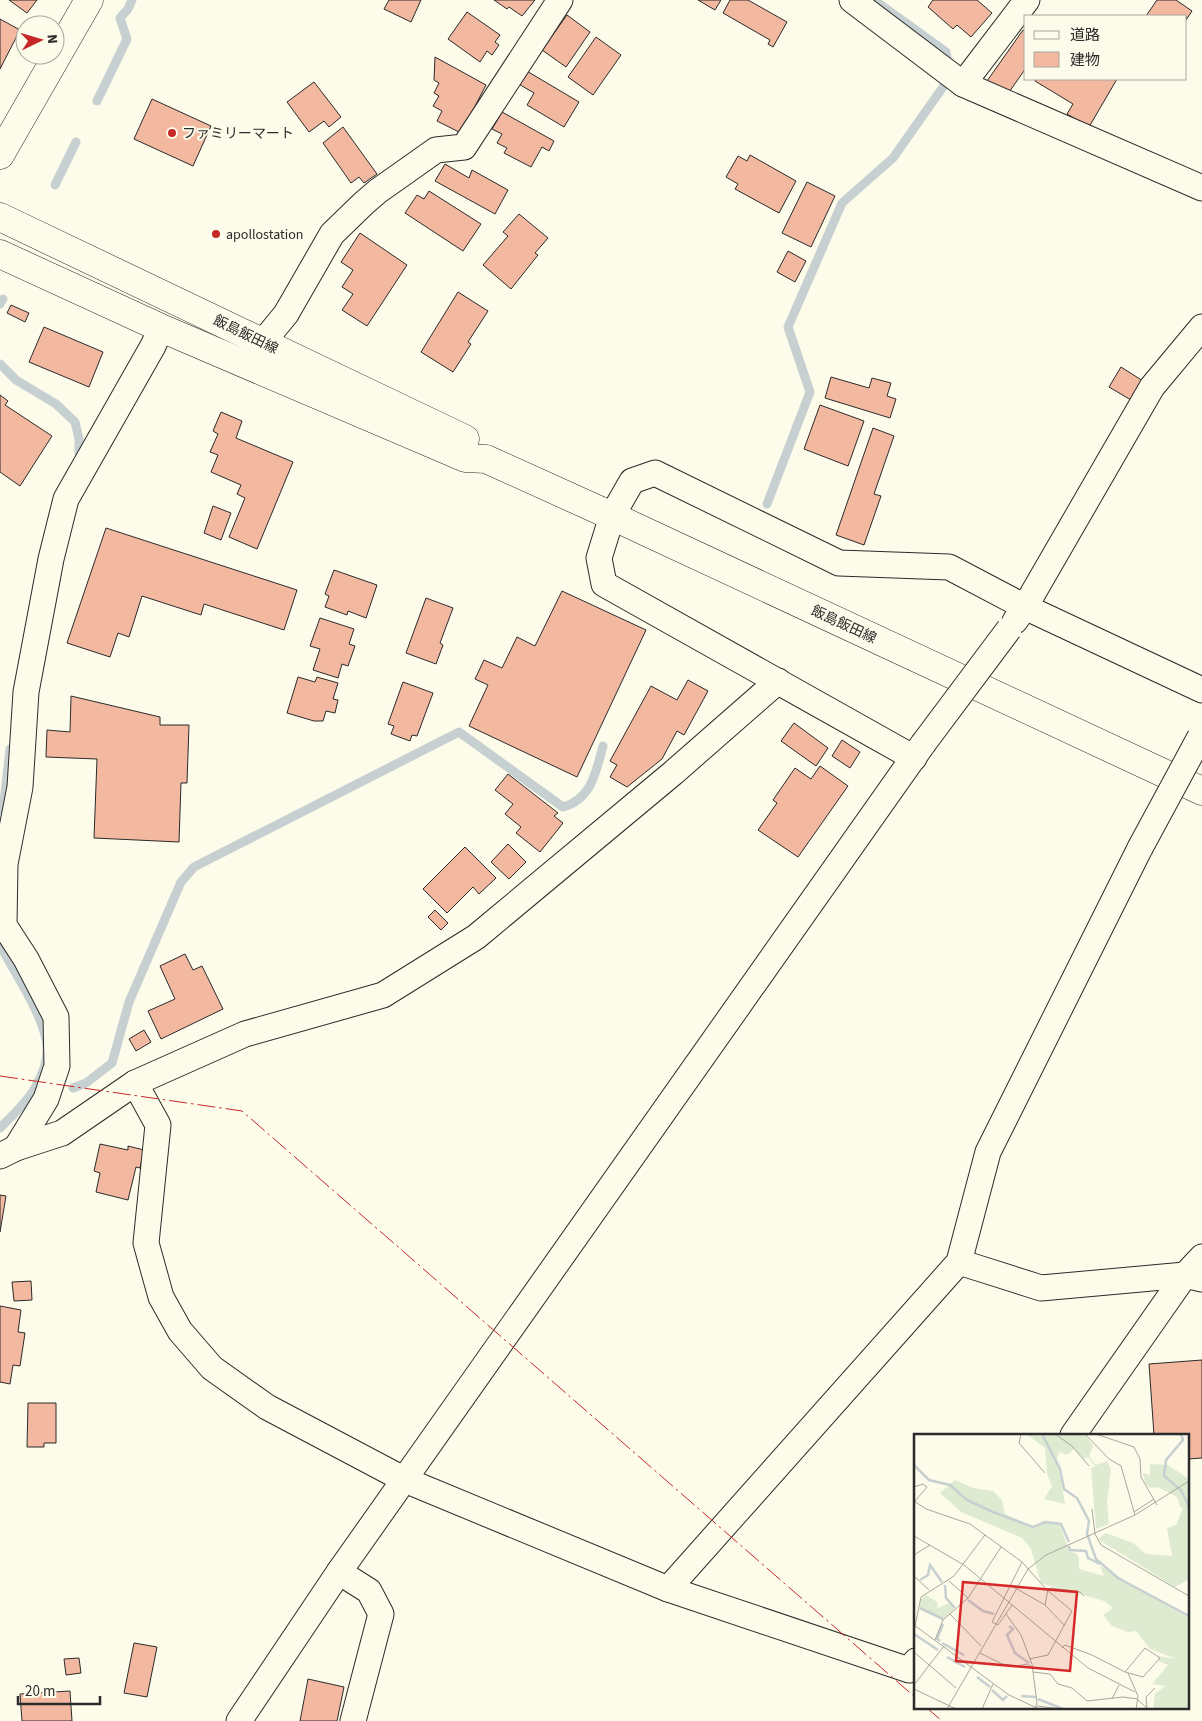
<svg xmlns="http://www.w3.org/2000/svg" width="1202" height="1721" viewBox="0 0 1202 1721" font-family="'Source Sans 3','Noto Sans JP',sans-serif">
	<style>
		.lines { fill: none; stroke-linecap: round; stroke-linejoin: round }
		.stream { stroke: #c7d0d0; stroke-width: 9 }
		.building { fill: #f2b8a0; stroke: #2b2b2b }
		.street-casing { stroke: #2b2b2b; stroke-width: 27 }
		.secondary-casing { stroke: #2b2b2b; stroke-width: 29 }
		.primary-casing { stroke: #2b2b2b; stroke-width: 29 }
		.street { stroke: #fdfbea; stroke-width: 25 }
		.secondary { stroke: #fdfbea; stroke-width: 28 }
		.primary { stroke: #fdfbea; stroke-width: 28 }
		.street-bridge-casing { stroke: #2b2b2b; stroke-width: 27; stroke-linecap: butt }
		.street-bridge { stroke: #fdfbea; stroke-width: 25 }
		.power { stroke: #c62828; stroke-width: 1; stroke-dasharray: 18 4 2.5 4; stroke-linecap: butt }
		.poi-dot { fill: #c62828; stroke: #fdfbea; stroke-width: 2 }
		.labels { text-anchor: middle; stroke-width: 4; stroke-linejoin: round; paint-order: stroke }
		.poi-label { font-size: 14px; fill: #2b2b2b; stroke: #fdfbea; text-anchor: start }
		.street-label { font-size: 14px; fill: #2b2b2b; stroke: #fdfbea }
		.inset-river { fill: none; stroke: #c7d0d0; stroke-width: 2.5 }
		.inset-road { fill: none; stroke: #a9a89e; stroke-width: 1 }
		.view { fill: #d62828; fill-opacity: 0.15; stroke: #d62828; stroke-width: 2.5 }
		.inset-edge { fill: none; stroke: #2b2b2b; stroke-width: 2.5 }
	</style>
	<rect width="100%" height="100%" fill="#fdfbea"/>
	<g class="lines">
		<!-- stream -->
		<g class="stream">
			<polyline points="874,0 946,52 947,58"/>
			<polyline points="97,101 127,39 120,18 128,9 132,0"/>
			<polyline points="55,185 76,142"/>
			<polyline points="0,304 3,299"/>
			<polyline points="0,364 16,380 56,404 75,422 79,439 79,453"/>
			<polyline points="767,504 810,392 788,327 842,203 893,158 943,87"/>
			<polyline points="3,811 10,749"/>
			<path d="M0,941L1,947C15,974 48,1021 47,1051C47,1063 41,1077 35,1088C26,1103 12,1116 0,1128"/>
			<path d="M73,1088L86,1083L112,1063L129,1002L181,882L194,867L459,732L563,807C592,799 596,771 603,746"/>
		</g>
	</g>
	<!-- building -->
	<g class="building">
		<polygon points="9,0 37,0 27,13"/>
		<polygon points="389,0 421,0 411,22 384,9"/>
		<polygon points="494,0 535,0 522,16 509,7 507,9"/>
		<polygon points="698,0 721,0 715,10"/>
		<polygon points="730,0 748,0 787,22 773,47 768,44 770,40 723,13"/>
		<polygon points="933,0 977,0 992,13 971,37 957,25 953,29 928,7"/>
		<polygon points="1157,0 1176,0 1192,11 1186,20 1186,16 1146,16"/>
		<polygon points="467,12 500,35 495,42 499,45 492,55 487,51 480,62 448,39"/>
		<polygon points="567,15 590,32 566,67 542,50"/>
		<polygon points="0,19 20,30 0,69"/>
		<polygon points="1023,30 1026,32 1026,68 1007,95 987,81"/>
		<polygon points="596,37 621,55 593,95 568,77"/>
		<polygon points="435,57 486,85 461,133 437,121 442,111 433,106 439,96 434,93 439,83 434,80"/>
		<polygon points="525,70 579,102 564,127 527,105 534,93 517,83"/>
		<polygon points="1036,79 1117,79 1089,127 1067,114 1073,104 1035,81"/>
		<polygon points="314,82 341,117 329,127 324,121 309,132 287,102"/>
		<polygon points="152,99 211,126 193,166 134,139"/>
		<polygon points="502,112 554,141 549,151 542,147 531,167 504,153 507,148 497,143 502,134 492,129"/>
		<polygon points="343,127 377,174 364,183 359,177 351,183 323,143"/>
		<polygon points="750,155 796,181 779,213 735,189 738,184 726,177 738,156 747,161"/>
		<polygon points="445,164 469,178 472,170 508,190 495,214 435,181"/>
		<polygon points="807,182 835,196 811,247 782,233"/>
		<polygon points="429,191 481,224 463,251 405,213 417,195 424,199"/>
		<polygon points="519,214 548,238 535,253 538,255 511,289 483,265 508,236 503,232"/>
		<polygon points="360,233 407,265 367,326 342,310 353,294 342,287 353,270 341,262"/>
		<polygon points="788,251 806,261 795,282 777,272"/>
		<polygon points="458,292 488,311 468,342 471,344 453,372 421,352"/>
		<polygon points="11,305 29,313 25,322 7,313"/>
		<polygon points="44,327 103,352 89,387 29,362"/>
		<polygon points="1121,367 1143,381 1131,400 1109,387"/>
		<polygon points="831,377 869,388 872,378 891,383 887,396 896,399 890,418 825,398"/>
		<polygon points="0,395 8,401 5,405 52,436 20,486 0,472"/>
		<polygon points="820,405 864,421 848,466 804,449"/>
		<polygon points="221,412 242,421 236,438 293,462 257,549 229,537 245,498 237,494 241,485 211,472 218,455 210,452 218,434 213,431"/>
		<polygon points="873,428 894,436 874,494 881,496 864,545 836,535"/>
		<polygon points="213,506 231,513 221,540 204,533"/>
		<polygon points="106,528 297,590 284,630 204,604 201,615 142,596 129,637 118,633 110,657 67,643"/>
		<polygon points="334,570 377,585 366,618 348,611 347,615 325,607 329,596 325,594"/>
		<polygon points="562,591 646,630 577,777 469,726 488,685 475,679 484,660 502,668 517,637 535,646"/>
		<polygon points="426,598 453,608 440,643 443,645 436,664 406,653"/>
		<polygon points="320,618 354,629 349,644 355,646 348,666 342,664 338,678 313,670 320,649 310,646"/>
		<polygon points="298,677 315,682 317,677 338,683 333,699 338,700 335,713 326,711 323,721 314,721 287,713"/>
		<polygon points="688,680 708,691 684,735 677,731 662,759 627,787 610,777 617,765 610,761 651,686 677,700"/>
		<polygon points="403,682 433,693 417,736 412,735 410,741 391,734 394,726 388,724"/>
		<polygon points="71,696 160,717 160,725 189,725 187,783 181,783 179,842 94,838 97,759 46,757 47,730 70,732"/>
		<polygon points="794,723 828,748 816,766 781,741"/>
		<polygon points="842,740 860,752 850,768 832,756"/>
		<polygon points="820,766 848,786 798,857 758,830 777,803 773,800 795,768 811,779"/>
		<polygon points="508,774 558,813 554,816 563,823 540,852 516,833 521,827 505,814 513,804 495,790"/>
		<polygon points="508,844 526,862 509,879 491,862"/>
		<polygon points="465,847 496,878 479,894 473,887 447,913 423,889"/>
		<polygon points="435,910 448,923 441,930 428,917"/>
		<polygon points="185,954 193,970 202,966 223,1009 161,1039 148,1011 175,999 160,966"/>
		<polygon points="144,1030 151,1042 136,1051 129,1039"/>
		<polygon points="100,1144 128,1150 128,1146 144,1150 140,1168 136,1167 128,1200 96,1192 100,1173 94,1171"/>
		<polygon points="0,1195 6,1196 0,1232"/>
		<polygon points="31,1281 32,1300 14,1301 12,1282"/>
		<polygon points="0,1306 21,1310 18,1332 25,1333 20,1366 13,1365 10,1384 0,1382"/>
		<polygon points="1202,1360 1202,1458 1188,1459 1188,1435 1154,1435 1149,1364"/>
		<polygon points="28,1403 56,1403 56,1443 44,1443 44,1447 27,1447"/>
		<polygon points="134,1643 157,1647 147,1697 124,1693"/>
		<polygon points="79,1658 81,1673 66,1675 64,1659"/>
		<polygon points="308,1679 344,1687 337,1721 300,1721"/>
		<polygon points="70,1691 72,1721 22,1721 20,1694"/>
	</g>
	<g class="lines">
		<!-- street casing -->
		<g class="street-casing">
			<g id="street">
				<polyline points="852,0 963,84 1202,188"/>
				<polyline points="963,84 1027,0"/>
				<polyline points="263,342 286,314 332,234 364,203 378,191 436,150 464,147 560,0"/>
				<polyline points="1015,621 1025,607 1152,387 1202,327"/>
				<polyline points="914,758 604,584 599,558 612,516 632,481 655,473 839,563 949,567 1025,607 1202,690"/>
				<polyline points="135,1083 158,1125 146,1243 161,1297 180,1331 212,1368 267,1407 405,1480 668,1589 909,1670 916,1661"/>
				<polyline points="16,1148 46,1099 57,1066 56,1017 26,959 4,925 5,864 20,787 26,692 51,559 66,499 153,346 161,328"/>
				<polyline points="0,1156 16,1148 62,1133 135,1083 245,1034 383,995 476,937 673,773 778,681"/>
				<polyline points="959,1262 1041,1288 1185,1275 1202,1279"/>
				<polyline points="1073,1435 1185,1275 1202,1257"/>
				<polyline points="339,1572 369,1591 381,1614 353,1721"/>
				<polyline points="668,1589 959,1262 988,1152 1140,848"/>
				<polyline points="239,1721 339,1572 923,744"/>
			</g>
		</g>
		<!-- secondary casing -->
		<g class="secondary-casing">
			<polyline id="secondary" points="0,155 89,0"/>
		</g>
		<!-- primary casing -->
		<g class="primary-casing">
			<g id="primary">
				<polyline points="0,217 465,439"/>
				<polyline points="0,254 161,328 465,458 486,459 612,516 1202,791"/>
			</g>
		</g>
		<!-- street -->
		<use href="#street" class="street"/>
		<!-- secondary -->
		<use href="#secondary" class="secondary"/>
		<!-- primary -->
		<use href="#primary" class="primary"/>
		<!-- street-bridge casing -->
		<g class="street-bridge-casing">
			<g id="street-bridge">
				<polyline points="923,744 1009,629"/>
				<polyline points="1140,848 1200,737"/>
			</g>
		</g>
		<!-- street-bridge -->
		<use href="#street-bridge" class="street-bridge"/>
		<!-- power -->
		<g class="power">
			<polyline points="0,1076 242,1111 916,1698"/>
			<polyline points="926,1707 942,1721"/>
		</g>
	</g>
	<!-- markers -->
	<g class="poi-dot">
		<circle cx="172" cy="133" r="5"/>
		<circle cx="216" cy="234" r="5"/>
	</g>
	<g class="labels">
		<!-- poi labels -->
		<g class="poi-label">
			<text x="182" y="138">ファミリーマート</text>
			<text x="226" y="239">apollostation</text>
		</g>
		<!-- street labels -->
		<g class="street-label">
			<text transform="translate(246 334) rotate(26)" y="5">飯島飯田線</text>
			<text transform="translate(844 624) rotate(25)" y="5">飯島飯田線</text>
		</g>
	</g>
	<!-- overview -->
	<g transform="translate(914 1434)">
		<rect width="275" height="275" fill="#fdfbea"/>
		<path d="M112,0H171L179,12L175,22L182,31L193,27L197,35L193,69L195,90L182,95L177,35L181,32L174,23L170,25L160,15L153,21L145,18L143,24L151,70L130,65L138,52L133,40L131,14ZM236,30L254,31L275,45V145L261,153L184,105L192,99L219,109L232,120L258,122L253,94L262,91L269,74L266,73L263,63L244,53L236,54L231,49L229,39L236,41ZM41,46L59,54L79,57L88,66L91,80L121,94L128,87L145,89L156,118L162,119L165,124V135L190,142L186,132L275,184V275H239L241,260L251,252L238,250L254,231L244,227V222L262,225L236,215L222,197L214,198L198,192L189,181L199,174L190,167L127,149L117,115L108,104L47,78L26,59ZM12,161L23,168L24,174L35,169L40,175L30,185L13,179L6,175V167Z" fill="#deebd1"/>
		<path class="inset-river" d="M128,0L146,35L150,55L163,64L175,87L173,100L182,125L204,144L275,182M267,0L269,6L252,26L250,42L267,56L275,73M0,31L15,46L36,51L53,66L79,78L119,93L132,88L147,90L155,108M155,112L156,116L172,117L174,124L186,130M6,146L14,141L16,131L28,148M31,151L32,164L41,174M54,166L69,177L80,180M6,174L29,185M95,192L99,195L93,201L101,219L115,229M0,200L24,216M26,207L23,205L29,190M28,209L50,221M33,223L51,233M63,243L76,253M78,256L89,266L93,262M107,262L122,263M124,265L149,275"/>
		<path class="inset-road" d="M107,0L105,9L131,39M141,0L158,12L175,32M171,0L195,25L207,32L221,81L275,47M182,0L220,13L226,25L227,43L243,71M0,53L9,50L13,53L1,67M0,67L12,75L56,90L108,128L133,156L158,177L134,221L115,225M178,75L181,100L187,111L275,162M220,78L240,65M0,102L50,131L174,234L221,258M0,121L16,111M0,142L15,156M35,147L54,164M96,151L131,171L151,192M98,171L84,191L78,188L108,128M131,171L134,155L138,154L166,158L170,162M36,180L67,212M92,180L107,201L118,230L123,269L121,275M0,191L95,261L125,275M0,197L7,163L40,142L71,101M21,206L29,186L54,164L87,113M148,214L151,211L178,221L211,238L229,243L246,224L231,214L211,238M0,218L42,254M66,219L88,230L104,232L113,230L118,233M119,238L136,240L144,250L158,254L173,267L209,263L224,265M214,239L224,262L222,275M0,251L30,212M0,255L42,275M198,265L205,251M224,266L233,274L232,263L241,254M123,272L147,275M33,275L114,135L132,121L221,81M68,275L79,250"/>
		<path class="view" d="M49,148L163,158L156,237L42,227Z"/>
		<rect width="275" height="275" class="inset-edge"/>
	</g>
	<!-- legend -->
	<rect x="1024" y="15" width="162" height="65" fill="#fdfbea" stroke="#a9a89e"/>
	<rect x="1034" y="31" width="25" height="8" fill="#fdfbea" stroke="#a9a89e"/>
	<text x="1070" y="40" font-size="15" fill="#2b2b2b">道路</text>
	<rect x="1034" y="52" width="25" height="15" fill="#f2b8a0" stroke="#a9a89e"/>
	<text x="1070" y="65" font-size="15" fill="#2b2b2b">建物</text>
	<!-- north arrow -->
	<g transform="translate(40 40) rotate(85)"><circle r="24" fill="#fdfbea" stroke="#a9a89e"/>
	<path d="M0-4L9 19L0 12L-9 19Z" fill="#c62828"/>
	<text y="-8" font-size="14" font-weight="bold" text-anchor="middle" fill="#2b2b2b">N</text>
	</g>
	<!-- scale -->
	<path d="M18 1696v8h82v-8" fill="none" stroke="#2b2b2b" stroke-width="2.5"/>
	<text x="25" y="1696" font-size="15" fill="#2b2b2b" stroke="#fdfbea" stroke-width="4" paint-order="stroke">20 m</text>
</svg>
